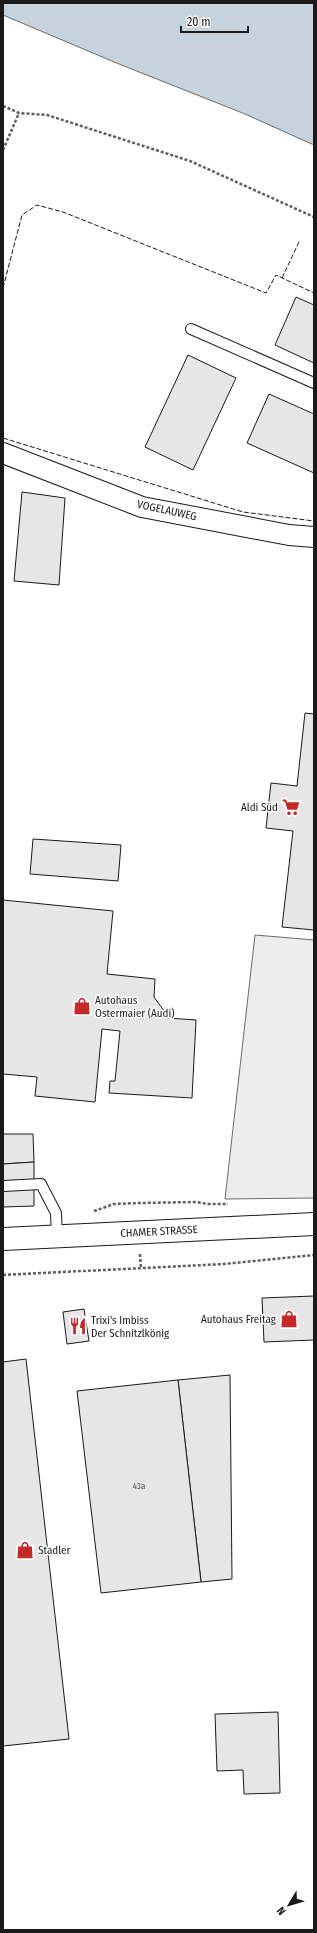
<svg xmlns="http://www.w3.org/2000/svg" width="317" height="1933" viewBox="0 0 317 1933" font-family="'Fira Sans Condensed',sans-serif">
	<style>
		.parking { fill: #ededed; stroke: #6a6a6a }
		.water { fill: #c6d2dc; stroke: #6a6a6a }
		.building { fill: #e6e6e6; stroke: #1a1a1a }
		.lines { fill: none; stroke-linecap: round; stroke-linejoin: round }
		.lane-casing { stroke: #1a1a1a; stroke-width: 12 }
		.street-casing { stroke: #1a1a1a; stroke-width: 22 }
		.secondary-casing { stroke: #1a1a1a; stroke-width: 24 }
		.path { stroke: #5f5f5f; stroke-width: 2.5; stroke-dasharray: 3 2; stroke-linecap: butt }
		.lane { stroke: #fff; stroke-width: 10 }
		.street { stroke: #fff; stroke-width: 20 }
		.secondary { stroke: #fff; stroke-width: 22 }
		.fence { stroke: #1a1a1a; stroke-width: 1; stroke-dasharray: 5 2; stroke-linecap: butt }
		.labels { text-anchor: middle; stroke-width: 3; stroke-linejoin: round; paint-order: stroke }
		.number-label { font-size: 9px; fill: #4d4d4d }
		.street-label { font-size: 11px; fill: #1a1a1a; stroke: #fff }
		.poi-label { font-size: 11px; fill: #1a1a1a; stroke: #fff; text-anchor: start }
	</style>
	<rect width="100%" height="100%" fill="#fff"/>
	<!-- parking -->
	<polygon class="parking" points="255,935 314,940 314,1198 225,1199"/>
	<!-- water -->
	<polygon class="water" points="3,3 314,3 314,145 245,114 119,64 3,15"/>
	<!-- building -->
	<g class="building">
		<polygon points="296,297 314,305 314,363 275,345"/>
		<polygon points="188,355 236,378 193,470 145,447"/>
		<polygon points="269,394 314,414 314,473 247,443"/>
		<polygon points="22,492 65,498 59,585 14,581"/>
		<polygon points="305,713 314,714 314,930 282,927 293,831 266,828 271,783 297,786"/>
		<polygon points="33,839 121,845 118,881 30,874"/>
		<polygon points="3,900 113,911 107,974 155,979 154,997 167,1015 167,1018 196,1020 192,1098 109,1093 110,1081 115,1081 120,1031 102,1029 95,1102 35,1096 37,1077 3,1074"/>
		<polygon points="3,1134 33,1134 34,1162 3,1164"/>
		<polygon points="34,1162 34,1206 3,1207 3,1164"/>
		<polygon points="314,1296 314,1340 264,1342 262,1298"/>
		<polygon points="84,1309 89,1341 67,1344 63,1312"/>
		<polygon points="26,1359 69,1739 3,1746 3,1362"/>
		<polygon points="230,1375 232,1579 201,1582 178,1380"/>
		<polygon points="178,1380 201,1582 101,1593 77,1391"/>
		<polygon points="278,1712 280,1793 244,1794 243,1770 217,1771 215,1714"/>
	</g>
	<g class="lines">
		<!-- lane casing -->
		<g class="lane-casing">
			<g id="lane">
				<polyline points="191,329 314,383"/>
				<polyline points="3,1186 41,1184 56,1213 57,1237"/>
			</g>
		</g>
		<!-- street casing -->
		<g class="street-casing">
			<polyline id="street" points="3,453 142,507 289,535 314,537"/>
		</g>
		<!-- secondary casing -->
		<g class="secondary-casing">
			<polyline id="secondary" points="3,1239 314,1224"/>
		</g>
		<!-- path -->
		<g class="path">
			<polyline points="3,106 19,113 47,115 190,161 314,217"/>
			<polyline points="3,150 19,113"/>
			<polyline points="94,1211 114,1204 139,1203 196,1202 208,1204 228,1204"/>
			<polyline points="140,1254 141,1268"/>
			<polyline points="3,1275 224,1264 314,1255"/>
		</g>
		<!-- lane -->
		<use href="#lane" class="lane"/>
		<!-- street -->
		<use href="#street" class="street"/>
		<!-- secondary -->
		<use href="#secondary" class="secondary"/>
		<!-- fence -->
		<g class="fence">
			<polyline points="282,278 299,242"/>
			<polyline points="3,288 22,215 37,205 63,212 266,293 276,275 314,293"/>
			<polyline points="3,438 243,512 314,521"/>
		</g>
	</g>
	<!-- icons -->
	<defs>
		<g id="supermarket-bare" transform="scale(1.38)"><path d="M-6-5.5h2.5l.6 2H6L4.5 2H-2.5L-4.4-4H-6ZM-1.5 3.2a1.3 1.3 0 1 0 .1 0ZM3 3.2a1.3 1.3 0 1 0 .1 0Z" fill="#c62828" stroke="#fff" stroke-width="2.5" paint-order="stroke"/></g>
		<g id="shop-bare" transform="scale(1.38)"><path d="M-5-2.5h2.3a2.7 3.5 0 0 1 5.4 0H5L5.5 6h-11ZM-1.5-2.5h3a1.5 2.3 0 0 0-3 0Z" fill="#c62828" stroke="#fff" stroke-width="2.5" paint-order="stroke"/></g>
		<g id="restaurant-bare" transform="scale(1.38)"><path d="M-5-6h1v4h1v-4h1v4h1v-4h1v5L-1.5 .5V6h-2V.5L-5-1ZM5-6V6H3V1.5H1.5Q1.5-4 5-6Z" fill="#c62828" stroke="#fff" stroke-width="2.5" paint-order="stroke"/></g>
	</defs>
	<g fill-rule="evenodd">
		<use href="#supermarket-bare" x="291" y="807"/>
		<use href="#shop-bare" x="82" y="1006"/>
		<use href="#shop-bare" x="289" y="1319"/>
		<use href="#restaurant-bare" x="78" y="1326"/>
		<use href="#shop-bare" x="25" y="1550"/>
	</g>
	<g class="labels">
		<!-- number labels -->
		<g class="number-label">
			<text x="139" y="1489">43a</text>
		</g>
		<!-- street labels -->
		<g class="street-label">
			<text transform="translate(167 510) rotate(12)" y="4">VOGELAUWEG</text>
			<text transform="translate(159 1231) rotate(-3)" y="4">CHAMER STRASSE</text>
		</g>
		<!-- poi labels -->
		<g class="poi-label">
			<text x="278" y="811" text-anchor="end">Aldi Süd</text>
			<text x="95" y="1004">Autohaus<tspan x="95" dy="13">Ostermaier (Audi)</tspan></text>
			<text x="276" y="1323" text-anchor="end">Autohaus Freitag</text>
			<text x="91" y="1324">Trixi's Imbiss<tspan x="91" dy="13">Der Schnitzlkönig</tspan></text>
			<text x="38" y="1554">Stadler</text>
		</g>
	</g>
	<!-- border -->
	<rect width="317" height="1933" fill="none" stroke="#1a1a1a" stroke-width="8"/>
	<!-- north arrow -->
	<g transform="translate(289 1905) rotate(232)" stroke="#ffffff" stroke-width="3" paint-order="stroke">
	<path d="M0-3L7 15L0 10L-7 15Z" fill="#1a1a1a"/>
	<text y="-6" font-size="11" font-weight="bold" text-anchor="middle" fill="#1a1a1a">N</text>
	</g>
	<!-- scale -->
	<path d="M181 26v6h67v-6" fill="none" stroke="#1a1a1a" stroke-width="2"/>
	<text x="187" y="26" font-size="12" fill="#1a1a1a" stroke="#ffffff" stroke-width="3" paint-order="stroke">20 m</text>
</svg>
